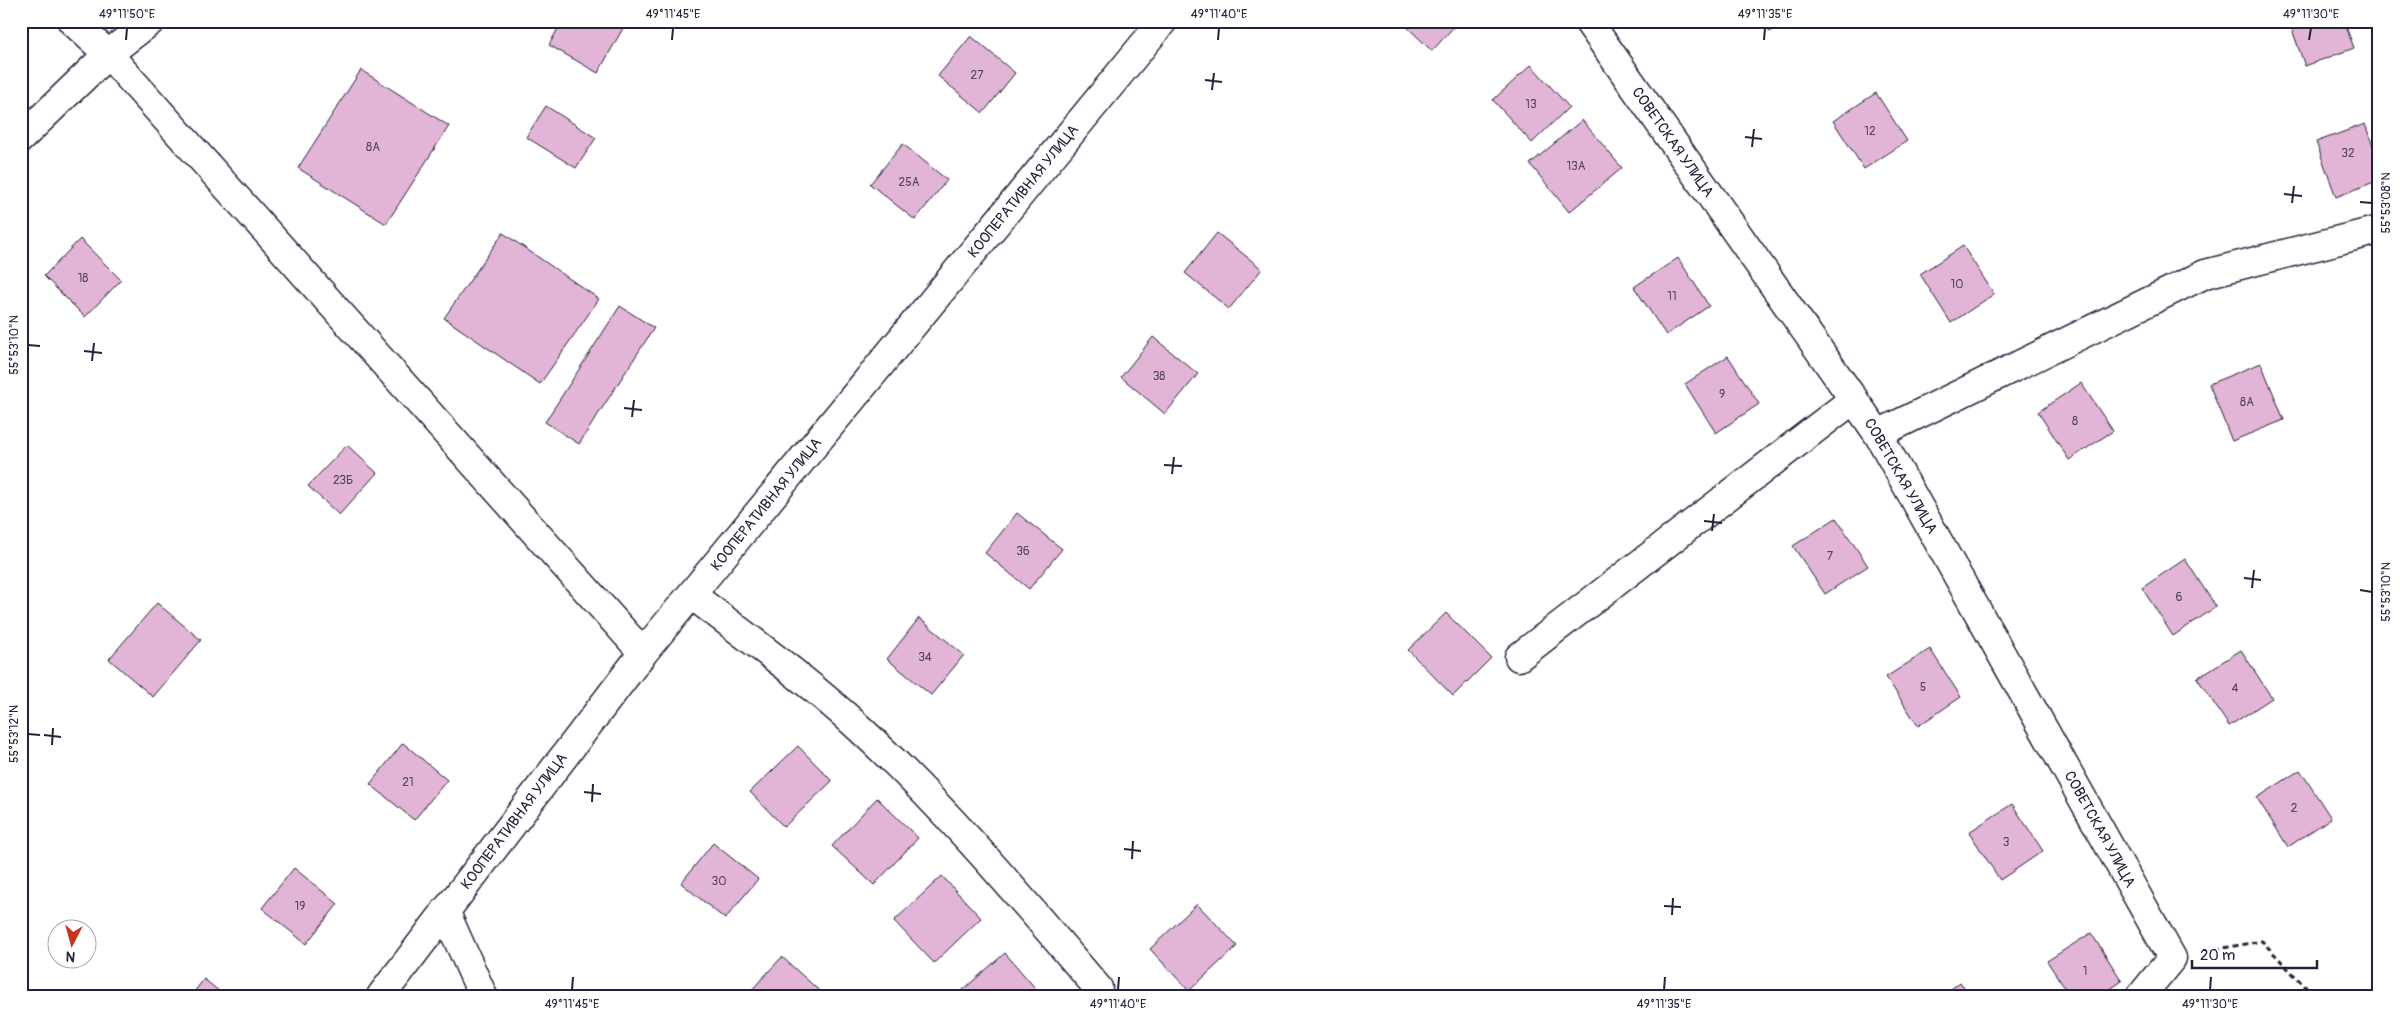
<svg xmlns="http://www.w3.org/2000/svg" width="2400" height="1017" viewBox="0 0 2400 1017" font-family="Pangolin,sans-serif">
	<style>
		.building { fill: #e2b4d6; stroke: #22223b }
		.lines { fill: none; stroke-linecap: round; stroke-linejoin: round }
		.minor-casing { stroke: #22223b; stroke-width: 31 }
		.path { stroke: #22223b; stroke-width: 3; stroke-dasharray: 5 4; stroke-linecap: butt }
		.minor { stroke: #fff; stroke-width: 28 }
		.ticks { fill: none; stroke: #22223b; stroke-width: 2 }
		.labels { text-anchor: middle; stroke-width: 4; stroke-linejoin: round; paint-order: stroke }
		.number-label { font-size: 12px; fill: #524662 }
		.street-label { font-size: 15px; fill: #22223b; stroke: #fff }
		.neatline { fill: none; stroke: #22223b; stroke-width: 2 }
		.ticks-label { font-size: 12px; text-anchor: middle; fill: #22223b }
	</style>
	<rect width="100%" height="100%" fill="#fff"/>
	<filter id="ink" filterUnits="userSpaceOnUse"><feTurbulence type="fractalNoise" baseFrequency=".02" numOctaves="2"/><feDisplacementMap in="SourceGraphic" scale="10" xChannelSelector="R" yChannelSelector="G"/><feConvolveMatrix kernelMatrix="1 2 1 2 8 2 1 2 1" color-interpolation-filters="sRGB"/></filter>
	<g filter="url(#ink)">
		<!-- building -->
		<g class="building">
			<polygon points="562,21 627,21 598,73 549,45"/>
			<polygon points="1401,21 1459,21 1432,51"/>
			<polygon points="1763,21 1787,21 1770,32"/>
			<polygon points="2289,21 2344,21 2354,48 2305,66"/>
			<polygon points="971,36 1015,73 983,113 938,76"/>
			<polygon points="1531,65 1569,107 1532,143 1493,100"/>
			<polygon points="361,70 449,126 386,224 298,168"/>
			<polygon points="1876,93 1907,141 1864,169 1833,121"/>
			<polygon points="546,106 596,138 576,168 526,137"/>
			<polygon points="1582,120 1622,168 1569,212 1530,164"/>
			<polygon points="2365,124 2379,163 2379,180 2336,197 2316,142"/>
			<polygon points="903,144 947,180 915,220 870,184"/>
			<polygon points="503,233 599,299 540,384 444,318"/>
			<polygon points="1217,233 1262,269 1229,309 1185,273"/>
			<polygon points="80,239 121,280 85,317 44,276"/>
			<polygon points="1963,246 1994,294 1951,323 1920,274"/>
			<polygon points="1678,258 1709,306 1666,335 1634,287"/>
			<polygon points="620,306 654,328 579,444 545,422"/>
			<polygon points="1153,337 1198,374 1165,414 1121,377"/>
			<polygon points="1728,356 1759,404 1716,433 1685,384"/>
			<polygon points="2261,363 2284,420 2232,441 2209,384"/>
			<polygon points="2081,383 2113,431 2069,460 2038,412"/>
			<polygon points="347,445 377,473 339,515 308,486"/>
			<polygon points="1017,513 1062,549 1029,589 985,553"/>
			<polygon points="1836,518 1868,566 1825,594 1793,546"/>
			<polygon points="2185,559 2216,607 2173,636 2142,588"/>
			<polygon points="157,603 201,640 153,697 109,659"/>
			<polygon points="1446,613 1491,658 1453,696 1408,650"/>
			<polygon points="919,618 964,655 931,695 887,659"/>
			<polygon points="1930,649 1961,697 1918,726 1886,677"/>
			<polygon points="2241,650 2272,698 2229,726 2197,678"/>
			<polygon points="403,743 447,780 414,820 370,784"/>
			<polygon points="798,746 832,781 784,827 750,792"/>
			<polygon points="2300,770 2331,818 2288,847 2257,798"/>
			<polygon points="877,798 918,838 874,885 832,846"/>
			<polygon points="2012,804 2043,851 2000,880 1969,832"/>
			<polygon points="713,843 758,879 725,919 681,883"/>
			<polygon points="294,868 338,904 306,944 262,908"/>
			<polygon points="942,876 981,918 934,963 894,921"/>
			<polygon points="1197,904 1237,946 1189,991 1150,949"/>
			<polygon points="2091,933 2122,981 2100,996 2070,996 2047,961"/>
			<polygon points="1005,953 1042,996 956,996"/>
			<polygon points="782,957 825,996 746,996"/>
			<polygon points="204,979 225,996 191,996"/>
			<polygon points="1960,982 1971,996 1942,996"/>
		</g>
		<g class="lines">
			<!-- minor casing -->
			<g class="minor-casing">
				<g id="minor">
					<polyline points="72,21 108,54 643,653"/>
					<polyline points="1588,21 1878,434 2172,958 2141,996"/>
					<polyline points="21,138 108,54 151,21"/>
					<polyline points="1878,434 2205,274 2379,230"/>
					<path d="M692,595C748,638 806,679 858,727C945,807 1021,898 1098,988"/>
					<polyline points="1519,657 1854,399"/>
					<polyline points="445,911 483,996"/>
					<polyline points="381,996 643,653 1163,21"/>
				</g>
			</g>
			<!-- path -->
			<polyline class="path" points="2207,951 2262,941 2314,996"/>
			<!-- minor -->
			<use href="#minor" class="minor"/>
		</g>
	</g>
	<!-- ticks -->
	<path class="ticks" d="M126,40L127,28M672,40L673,28M1218,40L1219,28M1764,40L1765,28M2309,40L2311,28M1205,80L1222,82M1212,90L1214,73M1745,137L1762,139M1752,147L1754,129M2284,194L2302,196M2360,202L2372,203M2292,203L2294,186M28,345L40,346M84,351L102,353M92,361L94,343M624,408L642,410M632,417L634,400M1164,465L1182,466M1172,474L1174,457M1704,521L1722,523M1712,531L1714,514M2244,578L2261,580M2252,588L2254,570M2360,590L2372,592M28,734L40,735M44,735L61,737M52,745L53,728M584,792L601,794M592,802L593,784M1124,849L1141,851M1132,859L1133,841M1664,906L1681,907M1672,915L1673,898M572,990L573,977M1118,990L1119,977M1664,990L1665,977M2210,990L2211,977"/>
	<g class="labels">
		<!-- number labels -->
		<g class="number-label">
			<text x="977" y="79">27</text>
			<text x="1531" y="108">13</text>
			<text x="1870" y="135">12</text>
			<text x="373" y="151">8А</text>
			<text x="2348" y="157">32</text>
			<text x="1576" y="170">13А</text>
			<text x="909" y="186">25А</text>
			<text x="83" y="282">18</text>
			<text x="1957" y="288">10</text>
			<text x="1672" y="300">11</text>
			<text x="1159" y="380">38</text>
			<text x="1722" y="398">9</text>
			<text x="2247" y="406">8А</text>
			<text x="2075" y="425">8</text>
			<text x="343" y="484">23Б</text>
			<text x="1023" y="555">36</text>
			<text x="1830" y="560">7</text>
			<text x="2179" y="601">6</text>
			<text x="925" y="661">34</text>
			<text x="1923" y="691">5</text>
			<text x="2235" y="692">4</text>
			<text x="408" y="786">21</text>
			<text x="2294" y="812">2</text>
			<text x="2006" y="846">3</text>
			<text x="719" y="885">30</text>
			<text x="300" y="910">19</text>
			<text x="2085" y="975">1</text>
		</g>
		<!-- street labels -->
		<g class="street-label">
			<text transform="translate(1673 142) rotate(55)" y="5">СОВЕТСКАЯ УЛИЦА</text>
			<text transform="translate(1023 191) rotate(-51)" y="5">КООПЕРАТИВНАЯ УЛИЦА</text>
			<text transform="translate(1901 476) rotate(60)" y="5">СОВЕТСКАЯ УЛИЦА</text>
			<text transform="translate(766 504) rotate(-51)" y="5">КООПЕРАТИВНАЯ УЛИЦА</text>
			<text transform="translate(514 821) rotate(-53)" y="5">КООПЕРАТИВНАЯ УЛИЦА</text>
			<text transform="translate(2100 829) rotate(61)" y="5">СОВЕТСКАЯ УЛИЦА</text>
		</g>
	</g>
	<!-- margin -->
	<rect width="2400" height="1017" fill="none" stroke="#fff" stroke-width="55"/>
	<!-- north arrow -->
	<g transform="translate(72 944) rotate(186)"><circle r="24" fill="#ffffff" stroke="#a7a7b1"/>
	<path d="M0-4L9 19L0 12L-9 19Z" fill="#c8321e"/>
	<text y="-8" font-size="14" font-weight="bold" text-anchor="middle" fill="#22223b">N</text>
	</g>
	<!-- scale -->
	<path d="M2192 960v8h125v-8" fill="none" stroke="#22223b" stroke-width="2.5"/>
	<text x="2200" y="960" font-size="15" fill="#22223b" stroke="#ffffff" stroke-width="4" paint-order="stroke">20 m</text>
	<rect x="28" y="28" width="2344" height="962" class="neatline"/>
	<g class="ticks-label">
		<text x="127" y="18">49°11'50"E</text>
		<text x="673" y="18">49°11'45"E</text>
		<text x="1219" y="18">49°11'40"E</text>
		<text x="1765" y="18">49°11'35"E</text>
		<text x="2311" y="18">49°11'30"E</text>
		<text transform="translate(2386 203) rotate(-90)" y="4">55°53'08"N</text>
		<text transform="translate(14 345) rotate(-90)" y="4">55°53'10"N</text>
		<text transform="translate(2386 592) rotate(-90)" y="4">55°53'10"N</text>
		<text transform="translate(14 734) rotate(-90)" y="4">55°53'12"N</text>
		<text x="572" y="1008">49°11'45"E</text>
		<text x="1118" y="1008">49°11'40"E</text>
		<text x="1664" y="1008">49°11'35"E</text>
		<text x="2210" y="1008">49°11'30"E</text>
	</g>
</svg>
